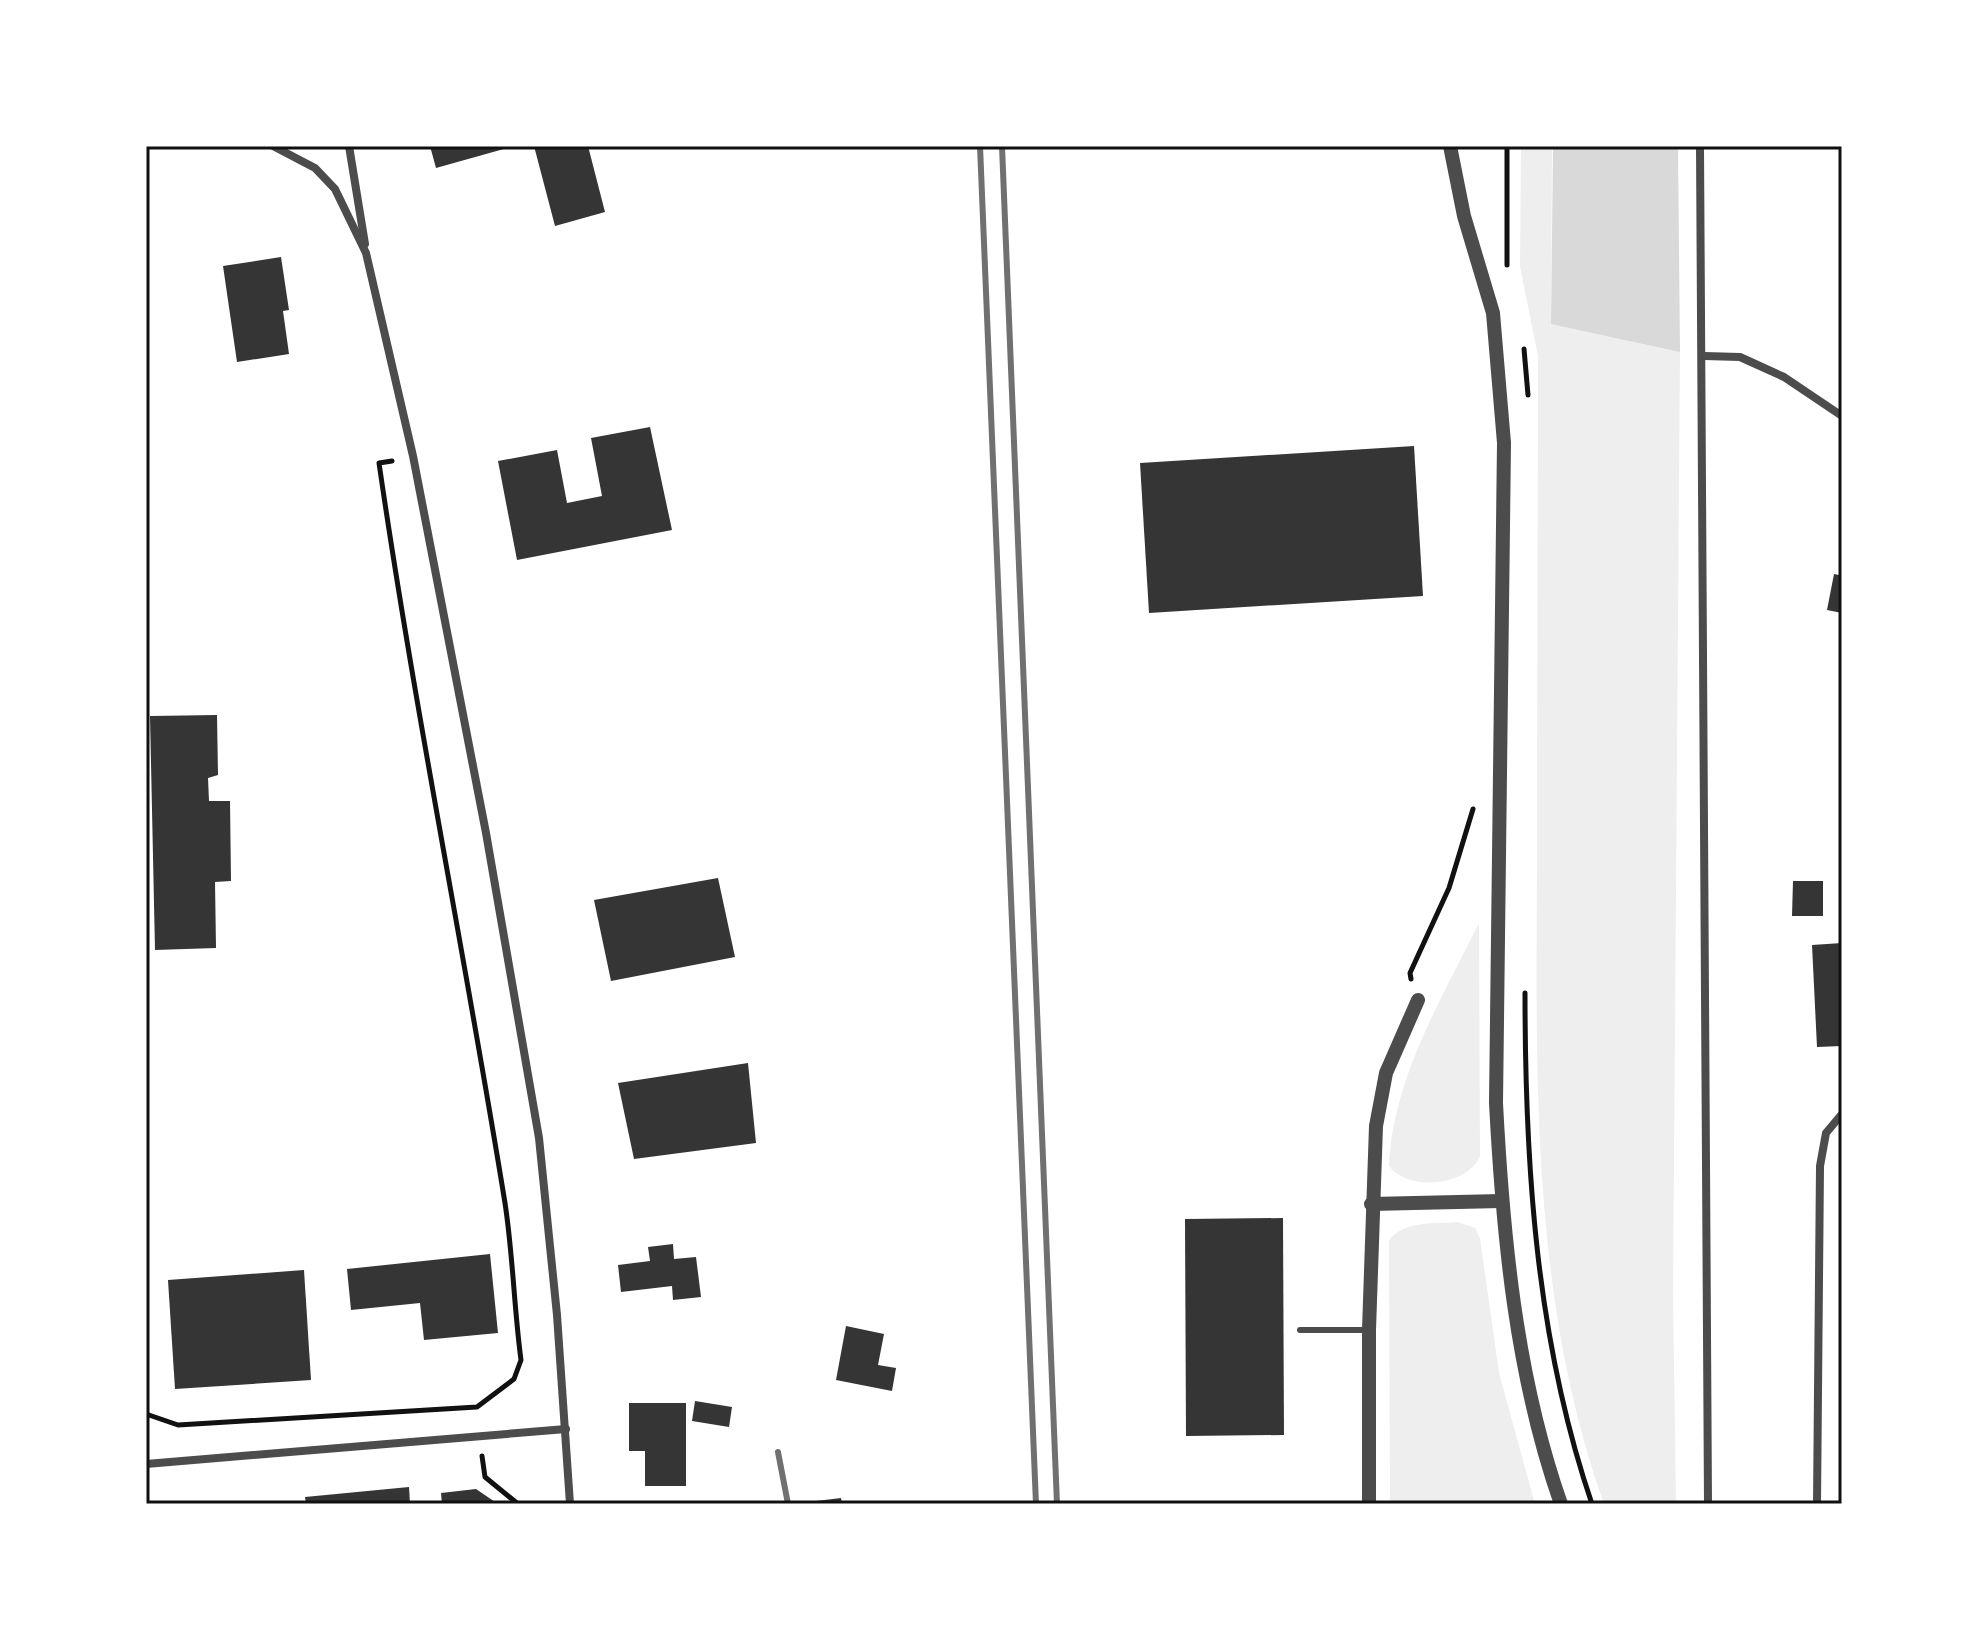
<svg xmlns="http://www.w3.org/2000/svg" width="1988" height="1650" viewBox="0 0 1988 1650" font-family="'PT Sans',sans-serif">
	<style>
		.green { fill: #eee }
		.water { fill: #d9d9d9 }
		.building { fill: #353535 }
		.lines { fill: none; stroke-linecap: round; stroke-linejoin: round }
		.path { stroke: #111; stroke-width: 5 }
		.service { stroke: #4c4c4c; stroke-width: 6 }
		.minor { stroke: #4c4c4c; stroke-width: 8 }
		.tertiary { stroke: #4c4c4c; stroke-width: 14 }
		.rail { stroke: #707070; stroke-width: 6 }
		.neatline { fill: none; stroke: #111; stroke-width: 3 }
	</style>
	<rect width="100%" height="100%" fill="#fff"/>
	<!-- green -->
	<g class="green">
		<path d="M1521,146H1552L1551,323L1680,352L1673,1295L1676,1504H1604C1531,1301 1536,1076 1537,864C1537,695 1538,525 1538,356L1520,267Z"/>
		<path d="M1479,923L1480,1156C1468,1186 1408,1192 1389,1166C1393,1078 1441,1000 1479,923Z"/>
		<path d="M1458,1222L1475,1228L1480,1238L1499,1373L1535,1504H1390L1389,1241C1402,1220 1437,1224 1458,1222Z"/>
	</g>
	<!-- water -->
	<polygon class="water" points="1553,146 1678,146 1680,352 1551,324"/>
	<!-- building -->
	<g class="building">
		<polygon points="430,146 511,146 511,147 436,168"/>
		<polygon points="534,146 588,146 605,212 555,226"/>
		<polygon points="281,257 289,310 283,311 289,354 237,362 223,266"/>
		<polygon points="650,427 672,530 517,560 498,461 557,450 567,503 602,496 591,438"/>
		<polygon points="1414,446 1423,596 1149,613 1140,463"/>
		<polygon points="1841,567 1842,567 1842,613 1827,610 1834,574 1839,575"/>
		<polygon points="217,715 218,775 208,778 209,801 230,801 231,881 215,882 216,948 155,950 150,716"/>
		<polygon points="718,878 735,957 611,981 594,900"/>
		<polygon points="1793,881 1823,881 1823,916 1792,916"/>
		<polygon points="1842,943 1842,1046 1817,1047 1812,945"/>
		<polygon points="748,1063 756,1143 634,1159 618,1083"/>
		<polygon points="1283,1218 1284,1435 1186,1436 1185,1219"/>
		<polygon points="673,1244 674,1259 696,1257 701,1297 673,1300 672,1286 621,1292 618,1265 650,1261 648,1247"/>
		<polygon points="490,1254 498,1333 424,1340 420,1303 351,1310 347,1269"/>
		<polygon points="304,1270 311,1380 175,1389 168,1280"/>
		<polygon points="846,1326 884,1334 878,1365 896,1368 892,1391 836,1380"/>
		<polygon points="695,1401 732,1407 729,1427 692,1421"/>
		<polygon points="629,1403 686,1403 686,1486 645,1486 645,1451 629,1451"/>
		<polygon points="409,1487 410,1504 306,1504 305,1497"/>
		<polygon points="476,1489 498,1504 442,1504 441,1493"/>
		<polygon points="841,1498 842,1504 808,1504 808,1502"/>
	</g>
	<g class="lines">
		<!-- path -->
		<g class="path">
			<polyline points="1507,265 1507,146"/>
			<polyline points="1524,349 1528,395"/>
			<polyline points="1411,979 1410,973 1449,888 1473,809"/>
			<path d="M1525,993C1525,1165 1536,1340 1592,1504"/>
			<path d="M146,1414L178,1425L477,1407L514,1379L521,1360C514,1308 513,1255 505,1203C465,956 415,711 379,463L392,461"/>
			<polyline points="482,1456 485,1477 518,1504"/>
		</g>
		<!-- service -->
		<polyline class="service" points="1300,1330 1369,1330"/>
		<!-- minor -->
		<g class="minor">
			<polyline points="273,146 315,168 335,189 366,253 413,456 486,833 539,1138 557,1315 570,1504"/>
			<polyline points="349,146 365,244"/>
			<polyline points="1700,146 1708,1504"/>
			<polyline points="1704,356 1740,357 1784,377 1842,416"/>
			<polyline points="146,1464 566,1429"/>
			<polyline points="1817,1504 1820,1166 1826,1133 1842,1114"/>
		</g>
		<!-- tertiary -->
		<g class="tertiary">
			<path d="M1450,146L1464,216L1493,313L1504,443L1496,1103C1503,1237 1516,1376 1561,1504"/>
			<polyline points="1371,1204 1501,1201"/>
			<polyline points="1369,1504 1369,1330 1376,1126 1386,1073 1418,1000"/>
		</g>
		<!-- rail -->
		<g class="rail">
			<polyline points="980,146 1036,1504"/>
			<polyline points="1002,146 1057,1504"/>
			<polyline points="778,1452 788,1504"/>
		</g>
	</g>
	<!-- border -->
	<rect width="1988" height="1650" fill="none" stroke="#ffffff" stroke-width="296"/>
	<rect x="148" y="148" width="1692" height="1354" class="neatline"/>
</svg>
